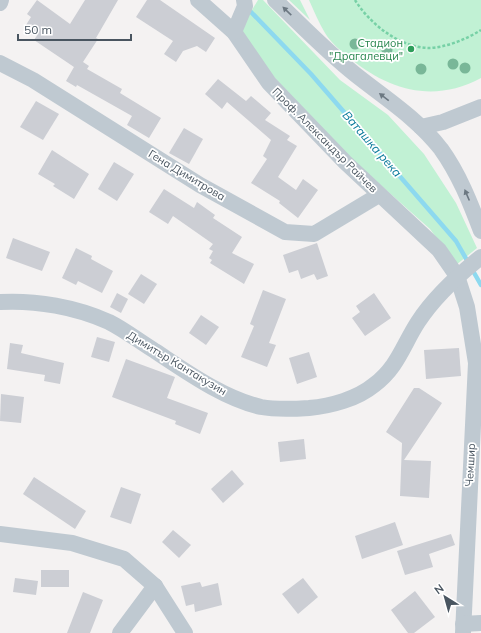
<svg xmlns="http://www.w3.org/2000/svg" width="481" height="633" viewBox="0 0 481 633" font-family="Mulish,sans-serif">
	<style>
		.green { fill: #c1f1d4 }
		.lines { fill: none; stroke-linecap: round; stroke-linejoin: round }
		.stream { stroke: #8dd9ef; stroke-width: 4.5 }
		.building { fill: #ccced4 }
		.path { stroke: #77d1a6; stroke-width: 2.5; stroke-dasharray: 3 2; stroke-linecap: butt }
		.minor { stroke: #bfc9d1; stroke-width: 16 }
		.tree { fill: #79b798 }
		.oneway { fill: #6c7882 }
		.leisure-dot { fill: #2e9e5b; stroke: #fff; stroke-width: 1.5 }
		.labels { text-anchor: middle; stroke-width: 3.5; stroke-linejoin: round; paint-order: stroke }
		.leisure-label { font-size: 11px; fill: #27864d; stroke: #fff; text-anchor: end }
		.street-label { font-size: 11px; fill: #495560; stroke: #fff }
		.water-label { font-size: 12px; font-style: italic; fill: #0a7a9b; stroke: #fff }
	</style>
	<rect width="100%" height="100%" fill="#f4f2f2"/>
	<!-- green -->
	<g class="green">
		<polygon points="258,0 263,0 340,80 388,115 424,154 456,203 477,248 456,265 430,229 339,148 260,62 240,30"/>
		<polygon points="289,0 300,0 310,20"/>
		<path d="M309,0H481V78C435,103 390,91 351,59C342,52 331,43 325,33C319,23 314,11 309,0Z"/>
	</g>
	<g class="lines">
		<!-- stream -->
		<polyline class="stream" points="251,12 311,74 456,241 481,285"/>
	</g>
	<!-- building -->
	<g class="building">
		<polygon points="37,0 70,24 85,0 118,0 96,38 98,39 83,62 89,66 87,69 122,89 120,93 161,118 149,138 127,125 132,116 77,85 76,87 66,81 74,67 34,40 38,34 26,25 31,17 27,14"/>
		<polygon points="147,0 160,0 215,38 206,52 197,46 183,51 176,62 164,54 173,41 136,17"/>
		<polygon points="218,79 246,101 251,96 271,113 265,120 290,136 287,140 297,146 278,177 296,190 303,179 318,190 298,218 279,203 280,201 251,183 267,159 263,156 271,140 227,102 222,109 205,94"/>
		<polygon points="36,101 59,114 43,140 20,127"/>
		<polygon points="184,128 203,139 189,164 169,153"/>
		<polygon points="52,150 89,174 74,199 53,186 55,184 38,174"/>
		<polygon points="114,162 134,174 117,201 98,189"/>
		<polygon points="164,189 194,208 197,202 215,215 213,218 242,237 232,253 254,264 244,284 210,263 212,260 209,258 213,251 209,249 213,244 173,216 168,224 149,212"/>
		<polygon points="13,238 50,252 42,271 6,258"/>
		<polygon points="317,243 328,276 317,280 314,274 301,279 298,270 289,273 283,255"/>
		<polygon points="76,248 92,256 91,259 113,271 102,293 78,281 76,285 62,278"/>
		<polygon points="141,274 157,284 144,304 128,294"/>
		<polygon points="263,290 286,299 269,343 276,345 267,367 241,357 254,326 250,324"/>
		<polygon points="117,293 128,299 121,313 110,307"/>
		<polygon points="374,293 391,318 365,336 352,318 360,312 356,306"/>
		<polygon points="201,315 219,327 206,345 189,333"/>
		<polygon points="97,337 115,342 109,362 91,357"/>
		<polygon points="10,343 23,345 21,353 64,363 60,384 44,381 45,375 7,369"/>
		<polygon points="459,348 461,376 426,379 424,350"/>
		<polygon points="309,352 317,377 297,384 289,358"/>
		<polygon points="126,359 175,377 167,398 208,413 200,434 175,424 176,421 112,397"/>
		<polygon points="414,388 419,388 442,403 404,460 431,461 429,498 400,496 402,443 386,432"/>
		<polygon points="1,394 24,397 21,423 0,421"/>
		<polygon points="304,439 306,459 280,462 278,442"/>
		<polygon points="232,470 244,484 223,503 211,489"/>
		<polygon points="34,477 86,511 75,529 23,494"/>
		<polygon points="121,487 141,494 131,524 110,517"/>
		<polygon points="395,522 403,545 362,559 355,536"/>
		<polygon points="173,530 191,545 179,558 162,542"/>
		<polygon points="451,534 455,545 429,554 433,567 405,575 397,551"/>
		<rect x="41" y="570" width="28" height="17"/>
		<polygon points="15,578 38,581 36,595 13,592"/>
		<polygon points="303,578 318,597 298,614 282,594"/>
		<polygon points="200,582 202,587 218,583 222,605 195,612 194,604 186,606 181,586"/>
		<polygon points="415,591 435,617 414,633 408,633 391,610"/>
		<polygon points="83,592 103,600 90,633 67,633"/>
	</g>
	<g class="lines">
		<!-- path -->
		<path class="path" d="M355,0C370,24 399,47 428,48C445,48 467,39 481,30"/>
		<!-- minor -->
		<g class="minor">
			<polyline points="198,0 234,32 269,83 345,162 439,250 457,276 467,307 476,363 463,633"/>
			<path d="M275,0C301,25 327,52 356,75C385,98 418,119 441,149C459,174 470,202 481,231"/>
			<polyline points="0,3 1,0"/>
			<polyline points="234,32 245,6 244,0"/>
			<polyline points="0,63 33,80 200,185 285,232 314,234 379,195"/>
			<polyline points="421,127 443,122 481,107"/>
			<path d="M0,302C36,300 76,307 109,322C125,330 140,342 155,351C187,372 223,398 261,407C277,410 294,409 309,408C331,406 357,399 374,385C398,367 403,345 418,322C435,296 457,276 481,257"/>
			<polyline points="0,534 72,543 124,559 155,586 185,633"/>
			<polyline points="463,624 481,623"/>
			<polyline points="120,633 155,586"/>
		</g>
	</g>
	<!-- trees -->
	<g class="tree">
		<circle cx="355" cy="44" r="5.5"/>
		<circle cx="387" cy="50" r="5.5"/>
		<circle cx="453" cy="64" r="5.5"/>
		<circle cx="465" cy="68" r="5.5"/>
		<circle cx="421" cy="69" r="5.5"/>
	</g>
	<!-- one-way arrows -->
	<defs><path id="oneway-solid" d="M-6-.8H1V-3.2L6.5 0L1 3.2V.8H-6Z"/></defs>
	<g class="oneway">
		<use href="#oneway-solid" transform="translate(287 11) rotate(-136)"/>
		<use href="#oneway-solid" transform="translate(384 97) rotate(-142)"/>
		<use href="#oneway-solid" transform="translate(467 195) rotate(-113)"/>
	</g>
	<!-- markers -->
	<circle class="leisure-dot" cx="411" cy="49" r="4"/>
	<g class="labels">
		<!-- leisure labels -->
		<g class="leisure-label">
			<text x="403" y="47">Стадион<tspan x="403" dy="13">"Драгалевци"</tspan></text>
		</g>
		<!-- street labels -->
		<g class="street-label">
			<text transform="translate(325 140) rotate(45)" y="4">Проф. Александър Райчев</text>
			<text transform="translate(187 175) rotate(31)" y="4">Гена Димитрова</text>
			<text transform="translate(177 363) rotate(31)" y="4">Димитър Кантакузин</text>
			<text transform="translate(470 465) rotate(-87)" y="4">Чемшир</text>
		</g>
		<!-- water labels -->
		<g class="water-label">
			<text transform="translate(372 144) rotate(49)" y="4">Ваташка река</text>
		</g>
	</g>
	<!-- north arrow -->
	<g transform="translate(445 597) rotate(323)" stroke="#ffffff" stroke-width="3" paint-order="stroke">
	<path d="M0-3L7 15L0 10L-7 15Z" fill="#495560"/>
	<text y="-6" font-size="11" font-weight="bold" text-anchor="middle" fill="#495560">N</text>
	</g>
	<!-- scale -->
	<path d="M18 34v6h113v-6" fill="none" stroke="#495560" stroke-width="2"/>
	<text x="24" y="34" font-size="12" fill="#495560" stroke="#ffffff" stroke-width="3" paint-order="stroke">50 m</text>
</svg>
